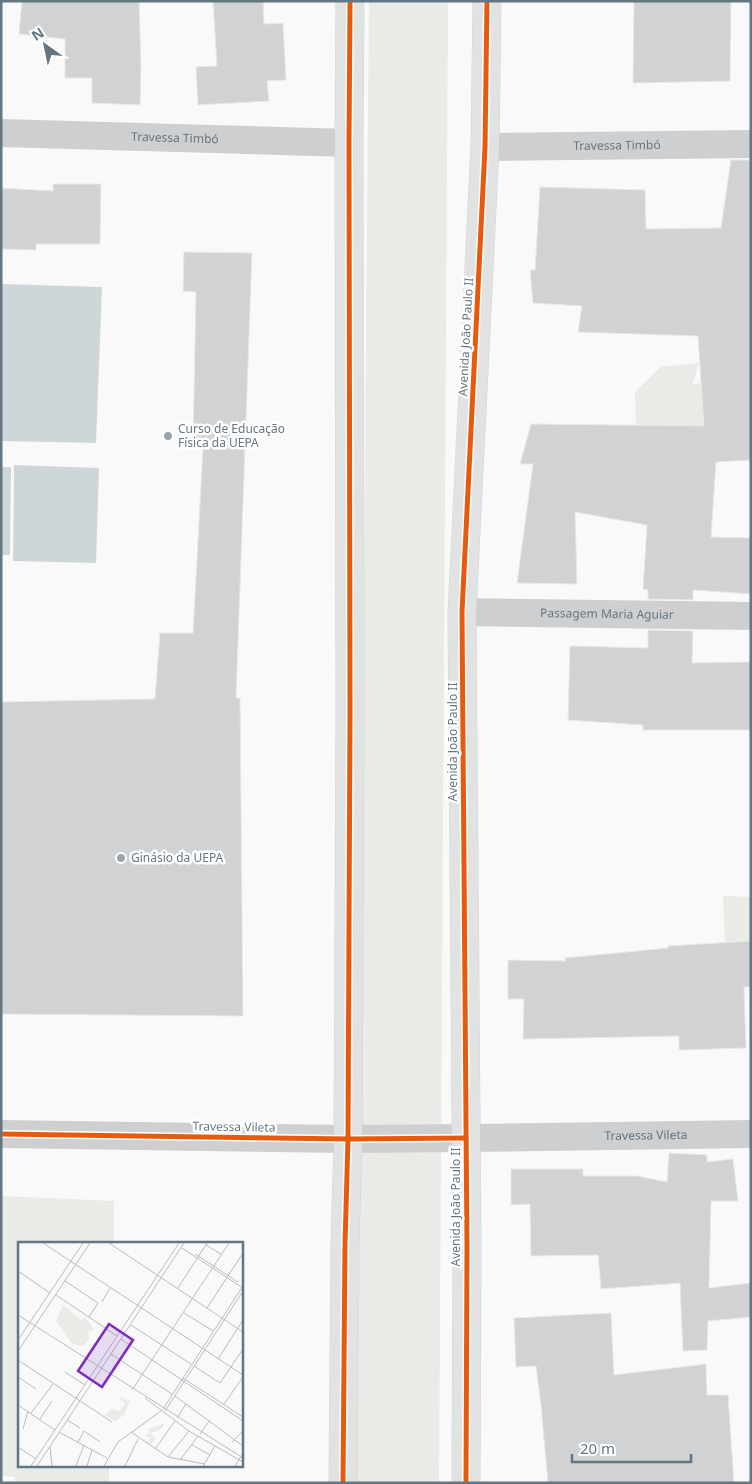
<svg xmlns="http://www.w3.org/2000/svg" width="752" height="1484" viewBox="0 0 752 1484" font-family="'Noto Sans',sans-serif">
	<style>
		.green { fill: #e8ebe6 }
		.water { fill: #ced6d9 }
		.building { fill: #d0d2d3; stroke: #e8e8e8 }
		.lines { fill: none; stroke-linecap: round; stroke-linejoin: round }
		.primary-casing { stroke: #d5d6d7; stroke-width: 29 }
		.minor { stroke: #cecfd0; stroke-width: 28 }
		.tertiary { stroke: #cecfd0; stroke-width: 28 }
		.primary { stroke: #e1e2e2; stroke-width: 28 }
		.cycleway-casing { stroke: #fff; stroke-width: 8 }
		.cycleway { stroke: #e8590c; stroke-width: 5 }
		.poi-dot { fill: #99a4ac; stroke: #fff; stroke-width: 2 }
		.labels { text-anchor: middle; stroke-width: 5; stroke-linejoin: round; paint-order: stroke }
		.street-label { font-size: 12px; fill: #657683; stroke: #fff }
		.poi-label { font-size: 12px; fill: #657683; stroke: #fff; text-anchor: start }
		.inset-road { fill: none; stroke: #b5bdc3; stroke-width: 1 }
		.view { fill: #7b2cbf; fill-opacity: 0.15; stroke: #7b2cbf; stroke-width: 2.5 }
		.inset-edge { fill: none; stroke: #657683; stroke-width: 2.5 }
	</style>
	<rect width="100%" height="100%" fill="#f9f9f9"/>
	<!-- green -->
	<g class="green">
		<polygon points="369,1 448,1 439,1483 356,1483"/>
		<polygon points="699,363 692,385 726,377 713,426 636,426 635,392 661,367"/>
		<polygon points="723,896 751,897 751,941 725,942"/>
		<polygon points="1,1196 114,1201 114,1243 19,1243 19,1465 109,1465 109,1483 15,1483 15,1477 1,1476"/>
	</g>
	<!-- water -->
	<g class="water">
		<polygon points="1,284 102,287 96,443 1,441"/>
		<polygon points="14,465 99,468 96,563 13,561"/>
		<polygon points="1,467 11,467 10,555 1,555"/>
	</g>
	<!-- building -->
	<g class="building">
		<polygon points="22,1 139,1 141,66 140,105 92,103 92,78 65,78 65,39 19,34"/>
		<polygon points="213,1 263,1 264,24 283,23 286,80 267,81 269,101 198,105 196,67 217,66"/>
		<polygon points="634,1 731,1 730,81 633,83"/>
		<polygon points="731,160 751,160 751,460 716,462 711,537 751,538 751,594 693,590 693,600 648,599 648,590 643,589 647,525 575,512 577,584 517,583 533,464 520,464 531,424 704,426 698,336 578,332 582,306 533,303 530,270 535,270 540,187 645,190 646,229 721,228"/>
		<polygon points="53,184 101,184 100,244 36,244 36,250 1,249 1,188 53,191"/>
		<polygon points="184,252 252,253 236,698 240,698 243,1016 1,1014 1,702 155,699 160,633 193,633 203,447 193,446 196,292 183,291"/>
		<polygon points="648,630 693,631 692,663 751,662 751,730 643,730 643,725 568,720 570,646 648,648"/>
		<polygon points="751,941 751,987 744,987 746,1048 679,1050 679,1036 523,1039 524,999 508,999 508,960 566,961 565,958 668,948 668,946"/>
		<polygon points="669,1153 707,1155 707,1162 733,1159 738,1201 711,1201 709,1288 751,1283 751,1317 708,1321 707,1350 683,1351 680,1283 601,1289 598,1255 531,1256 530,1204 511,1205 511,1169 583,1169 583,1176 637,1176 667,1182"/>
		<polygon points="611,1313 614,1375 706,1364 707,1395 728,1395 734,1483 548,1483 541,1405 536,1366 516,1367 514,1318"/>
	</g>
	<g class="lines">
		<!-- primary casing -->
		<g class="primary-casing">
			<g id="primary">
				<polyline points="343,1483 345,1244 348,1139 350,713 349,143 350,1"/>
				<polyline points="466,1483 467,1247 462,612 485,147 487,1"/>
			</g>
		</g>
		<!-- minor -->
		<g class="minor">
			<path id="s1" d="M1,133L349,143"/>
			<path id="s2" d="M485,147L751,144"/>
			<path id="s3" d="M462,612L751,616"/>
			<path id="s4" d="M466,1138L751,1134"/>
		</g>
		<!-- tertiary -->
		<polyline class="tertiary" points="1,1134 348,1139 466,1138"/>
		<!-- primary -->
		<use href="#primary" class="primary"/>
		<!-- cycleway casing -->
		<g class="cycleway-casing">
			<g id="cycleway">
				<polyline points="1,1134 348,1139 466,1138"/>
				<polyline points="343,1483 345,1244 348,1139 350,713 349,143 350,1"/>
				<polyline points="466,1483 467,1247 462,612 485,147 487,1"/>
			</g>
		</g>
		<!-- cycleway -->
		<use href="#cycleway" class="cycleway"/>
	</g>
	<!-- markers -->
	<g class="poi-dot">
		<circle cx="168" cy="436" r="5"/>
		<circle cx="121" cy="858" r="5"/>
	</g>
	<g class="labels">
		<!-- street labels -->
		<g class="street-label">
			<text dy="4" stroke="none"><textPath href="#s1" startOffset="174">Travessa Timbó</textPath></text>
			<text dy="4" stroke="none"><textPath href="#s2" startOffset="132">Travessa Timbó</textPath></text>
			<text transform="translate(466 337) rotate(-87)" y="4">Avenida João Paulo II</text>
			<text dy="4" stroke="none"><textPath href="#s3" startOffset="145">Passagem Maria Aguiar</textPath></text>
			<text transform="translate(453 742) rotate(-90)" y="4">Avenida João Paulo II</text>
			<text transform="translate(234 1127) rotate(1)" y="4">Travessa Vileta</text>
			<text dy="4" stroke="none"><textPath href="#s4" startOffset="180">Travessa Vileta</textPath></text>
			<text transform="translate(456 1207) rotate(-90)" y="4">Avenida João Paulo II</text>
		</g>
		<!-- poi labels -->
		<g class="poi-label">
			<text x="178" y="433">Curso de Educação<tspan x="178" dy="14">Física da UEPA</tspan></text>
			<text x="131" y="862">Ginásio da UEPA</text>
		</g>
	</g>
	<!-- overview -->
	<g transform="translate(18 1242)">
		<rect width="225" height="225" fill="#f9f9f9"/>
		<path d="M45,63L63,78L67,75L76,88L70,90L71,98L65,104L54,102L38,79ZM100,153L110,159L113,155L106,173L97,179L87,173L93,167L101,169L107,163L105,158L100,160L103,156ZM148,181L142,188L132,191L138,197L132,203L129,202L133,195L126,194L132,191L130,187Z" fill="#e8ebe6"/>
		<path class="inset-road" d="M25,1L225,133M91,1L225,90M188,3L203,12M164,6L225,46M177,12L220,40M0,29L32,51M47,39L80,61L71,75M160,46L189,1M38,53L99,94M84,60L92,46M189,66L225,11M166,71L195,89M0,73L225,216M113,83L173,122M103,97L225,179M0,98L65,1M0,109L72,1M93,112L154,152M200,117L225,78M0,118L94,180M176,124L202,141L225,107M47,130L67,143M0,135L18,147M165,136L225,175M114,148L211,1M157,154L225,204M127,156L171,189L225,220M206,162L225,135M0,163L37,188M145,167L225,44M147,169L225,49M13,171L35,142M159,176L168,162M22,177L34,159M49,178L62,186M5,187L10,169M41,190L89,216M113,190L150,215L187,222M182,192L192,178M60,200L66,189L82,200M214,200L225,189M174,203L192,213M0,205L18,217M32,205L34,224M137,207L157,179M150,215L171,189M163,217L180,194M13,224L161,1M19,224L166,1M58,224L66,203M69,224L74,208M86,224L100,200L143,169M107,224L120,197M185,224L197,204M217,224L225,211"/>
		<path class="view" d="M91,82L115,98L84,145L60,129Z"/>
		<rect width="225" height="225" class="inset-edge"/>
	</g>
	<!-- border -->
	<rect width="752" height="1484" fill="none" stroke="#657683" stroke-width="5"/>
	<!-- north arrow -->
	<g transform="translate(45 45) rotate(327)" stroke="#ffffff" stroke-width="4" paint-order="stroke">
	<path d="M0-4L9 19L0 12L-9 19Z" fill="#657683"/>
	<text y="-8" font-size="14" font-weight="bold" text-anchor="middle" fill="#657683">N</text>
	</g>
	<!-- scale -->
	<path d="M572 1454v8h119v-8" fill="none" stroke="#657683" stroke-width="2.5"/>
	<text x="580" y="1454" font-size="15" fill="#657683" stroke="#ffffff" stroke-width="4" paint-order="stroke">20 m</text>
</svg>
